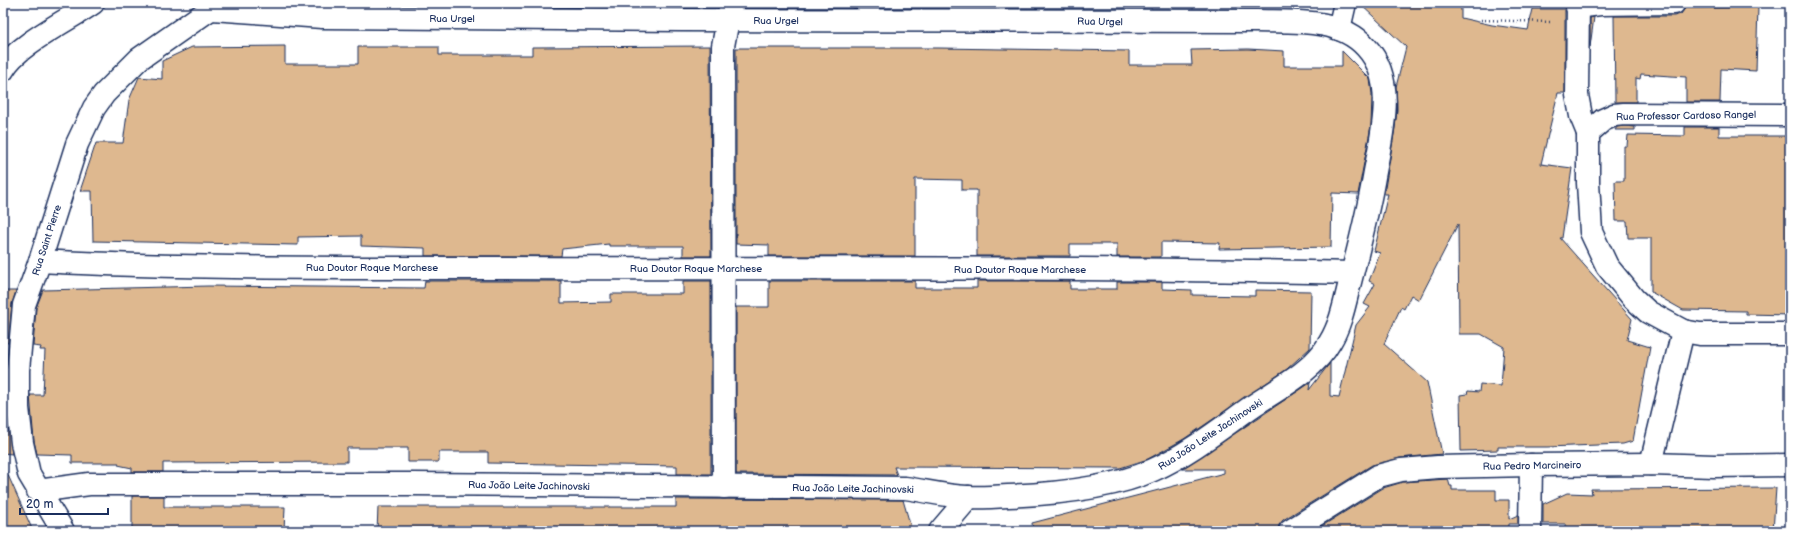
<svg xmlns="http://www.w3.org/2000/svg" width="1793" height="534" viewBox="0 0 1793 534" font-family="'Balsamiq Sans',sans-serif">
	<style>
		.building { fill: #deb88f; stroke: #1b2f5e }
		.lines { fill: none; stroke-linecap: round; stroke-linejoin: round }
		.minor-casing { stroke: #1b2f5e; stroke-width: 25 }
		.path { stroke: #1b2f5e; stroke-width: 2.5; stroke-dasharray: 1 3; stroke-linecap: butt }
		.minor { stroke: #fff; stroke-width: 22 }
		.labels { text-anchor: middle; stroke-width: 3; stroke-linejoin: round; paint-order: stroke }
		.street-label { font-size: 10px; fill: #1b2f5e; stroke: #fff }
	</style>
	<rect width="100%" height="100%" fill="#fff"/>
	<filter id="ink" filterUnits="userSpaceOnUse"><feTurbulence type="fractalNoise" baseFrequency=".025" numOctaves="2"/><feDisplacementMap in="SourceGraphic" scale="8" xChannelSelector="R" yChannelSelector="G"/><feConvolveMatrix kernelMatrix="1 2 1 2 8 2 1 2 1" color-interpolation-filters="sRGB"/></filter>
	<g filter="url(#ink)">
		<!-- building -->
		<g class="building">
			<polygon points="1359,3 1461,3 1461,18 1492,25 1528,30 1533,9 1565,9 1565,93 1558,93 1541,164 1572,168 1562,238 1560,238 1632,319 1627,340 1650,347 1633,441 1623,444 1547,447 1498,447 1498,450 1461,451 1460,395 1467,394 1468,391 1479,392 1480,384 1501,386 1504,347 1481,334 1459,334 1458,224 1419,300 1411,295 1404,309 1401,307 1384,344 1427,382 1442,454 1400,458 1372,465 1283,520 1279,525 1278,531 1033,531 1032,523 1224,473 1224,469 1182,469 1310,383 1309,390 1330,363 1330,396 1339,397 1356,325 1370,307 1364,304 1375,284 1369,281 1380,253 1374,251 1388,194 1384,194 1395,128 1397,110 1396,87 1406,47"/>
			<polygon points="1758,7 1756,71 1721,69 1720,102 1686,102 1686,77 1641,74 1640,79 1636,78 1636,102 1615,102 1614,16 1674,16 1681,14 1685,8"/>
			<polygon points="1594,17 1590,47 1590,18"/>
			<polygon points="285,46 285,64 358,64 358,47 439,47 439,55 532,55 532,47 710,46 711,256 683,256 683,246 609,246 609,244 562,249 561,256 425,256 425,248 361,246 361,236 298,237 298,245 93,241 92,191 80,191 96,143 123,143 129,100 139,77 162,79 162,61 192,47"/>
			<polygon points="736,48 939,48 1129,51 1129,65 1192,65 1191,50 1248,49 1284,51 1284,66 1342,66 1342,51 1370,79 1372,94 1371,126 1358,194 1332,193 1331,247 1219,249 1220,243 1161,242 1161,257 1117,257 1117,244 1070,244 1070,256 977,256 977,190 962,190 962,180 915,179 915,256 769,256 769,245 736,244"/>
			<polygon points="1625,126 1635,127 1635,130 1615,130 1617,127"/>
			<polygon points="1685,127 1719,127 1719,136 1790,136 1790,315 1746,314 1746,311 1683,310 1651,292 1651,238 1628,238 1627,221 1616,221 1615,181 1624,181 1624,146 1627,146 1628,135 1685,136"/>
			<polygon points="425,281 561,281 561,303 611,302 611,294 683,294 683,281 711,281 711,474 677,474 677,466 488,463 488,452 439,452 439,462 408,462 408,448 347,448 347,462 163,463 163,472 132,472 132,468 118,465 119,463 72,463 72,455 37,454 34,441 30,395 43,395 45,350 40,350 41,347 33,346 36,308 43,290 208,286 424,288"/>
			<polygon points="769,281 915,281 915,288 977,288 977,281 1070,281 1070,289 1117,289 1117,282 1162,282 1162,289 1192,290 1192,295 1255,296 1255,290 1311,291 1310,348 1287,369 1184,439 1148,459 1120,468 894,467 897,475 736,474 736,307 769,307"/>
			<polygon points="3,291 16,291 12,304 8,343 3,342"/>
			<polygon points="3,395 6,395 6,409 12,454 3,453"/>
			<polygon points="3,464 33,531 3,531"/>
			<polygon points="1448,479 1450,486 1452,486 1452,490 1496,490 1496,500 1509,500 1509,519 1518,515 1518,524 1509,524 1509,531 1314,531 1383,488 1403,482"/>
			<polygon points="1776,488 1773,531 1566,531 1566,524 1543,524 1543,504 1567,493 1592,494 1591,489"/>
			<polygon points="132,496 164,496 164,507 285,507 284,531 132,531"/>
			<polygon points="676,499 903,500 912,531 377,531 378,507 676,507"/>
		</g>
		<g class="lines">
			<!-- minor casing -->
			<g class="minor-casing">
				<g id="minor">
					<polyline points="1578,3 1577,95 1581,116 1588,133"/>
					<polyline points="1577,7 1600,4 1674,3"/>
					<polyline points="1339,29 1345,3"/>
					<path d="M3,70C16,45 69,20 93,3"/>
					<polyline points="1790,115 1624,114 1614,115 1603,120 1588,133 1588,183 1591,232 1607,266 1634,299 1648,312 1683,331 1700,334 1790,334"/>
					<path d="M40,261C193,269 348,268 502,268C785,269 1069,266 1352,273"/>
					<polyline points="1651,464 1683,331"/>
					<polyline points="724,487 723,46 731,3"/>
					<path d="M38,491L89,484H411L905,488C926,491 946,496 967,497C980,498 994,497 1008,496C1052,494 1112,489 1153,470C1187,455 1220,429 1251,407C1278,389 1314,371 1330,342C1341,324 1345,302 1350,282C1359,247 1368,212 1374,177C1381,137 1398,81 1366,47C1339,17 1292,22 1256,21L681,20L322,17L212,9"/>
					<polyline points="63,531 29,474 22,443 18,408 18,370 24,305 40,261 77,144 94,108 104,94 139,59 219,3"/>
					<polyline points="940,531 969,497"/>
					<polyline points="1290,531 1378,476 1401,470 1438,467 1531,465 1651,464 1714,466 1790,465"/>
					<polyline points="1530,531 1531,465"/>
				</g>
			</g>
			<!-- path -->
			<polyline class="path" points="1481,20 1552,22"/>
			<!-- minor -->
			<use href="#minor" class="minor"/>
		</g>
	</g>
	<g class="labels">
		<!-- street labels -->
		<g class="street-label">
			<text x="452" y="22">Rua Urgel</text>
			<text x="776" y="24">Rua Urgel</text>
			<text transform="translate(1100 21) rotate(1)" y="4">Rua Urgel</text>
			<text transform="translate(1686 115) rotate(-1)" y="4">Rua Professor Cardoso Rangel</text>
			<text transform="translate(46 240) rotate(-72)" y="4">Rua Saint Pierre</text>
			<text x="372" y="271">Rua Doutor Roque Marchese</text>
			<text x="696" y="272">Rua Doutor Roque Marchese</text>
			<text x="1020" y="273">Rua Doutor Roque Marchese</text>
			<text transform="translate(1210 434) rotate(-33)" y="4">Rua João Leite Jachinovski</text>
			<text transform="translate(1532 465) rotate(-1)" y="4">Rua Pedro Marcineiro</text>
			<text transform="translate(529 485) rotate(1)" y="4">Rua João Leite Jachinovski</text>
			<text transform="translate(853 488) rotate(1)" y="4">Rua João Leite Jachinovski</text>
		</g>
	</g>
	<!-- margin -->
	<rect width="1793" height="534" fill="none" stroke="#fff" stroke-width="16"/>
	<rect x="8" y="8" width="1777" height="518" fill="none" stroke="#1b2f5e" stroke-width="1.5" filter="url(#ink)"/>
	<!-- scale -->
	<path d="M20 508v6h88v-6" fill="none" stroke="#1b2f5e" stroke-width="2"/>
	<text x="26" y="508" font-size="12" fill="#1b2f5e" stroke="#ffffff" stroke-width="3" paint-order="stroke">20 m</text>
</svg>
